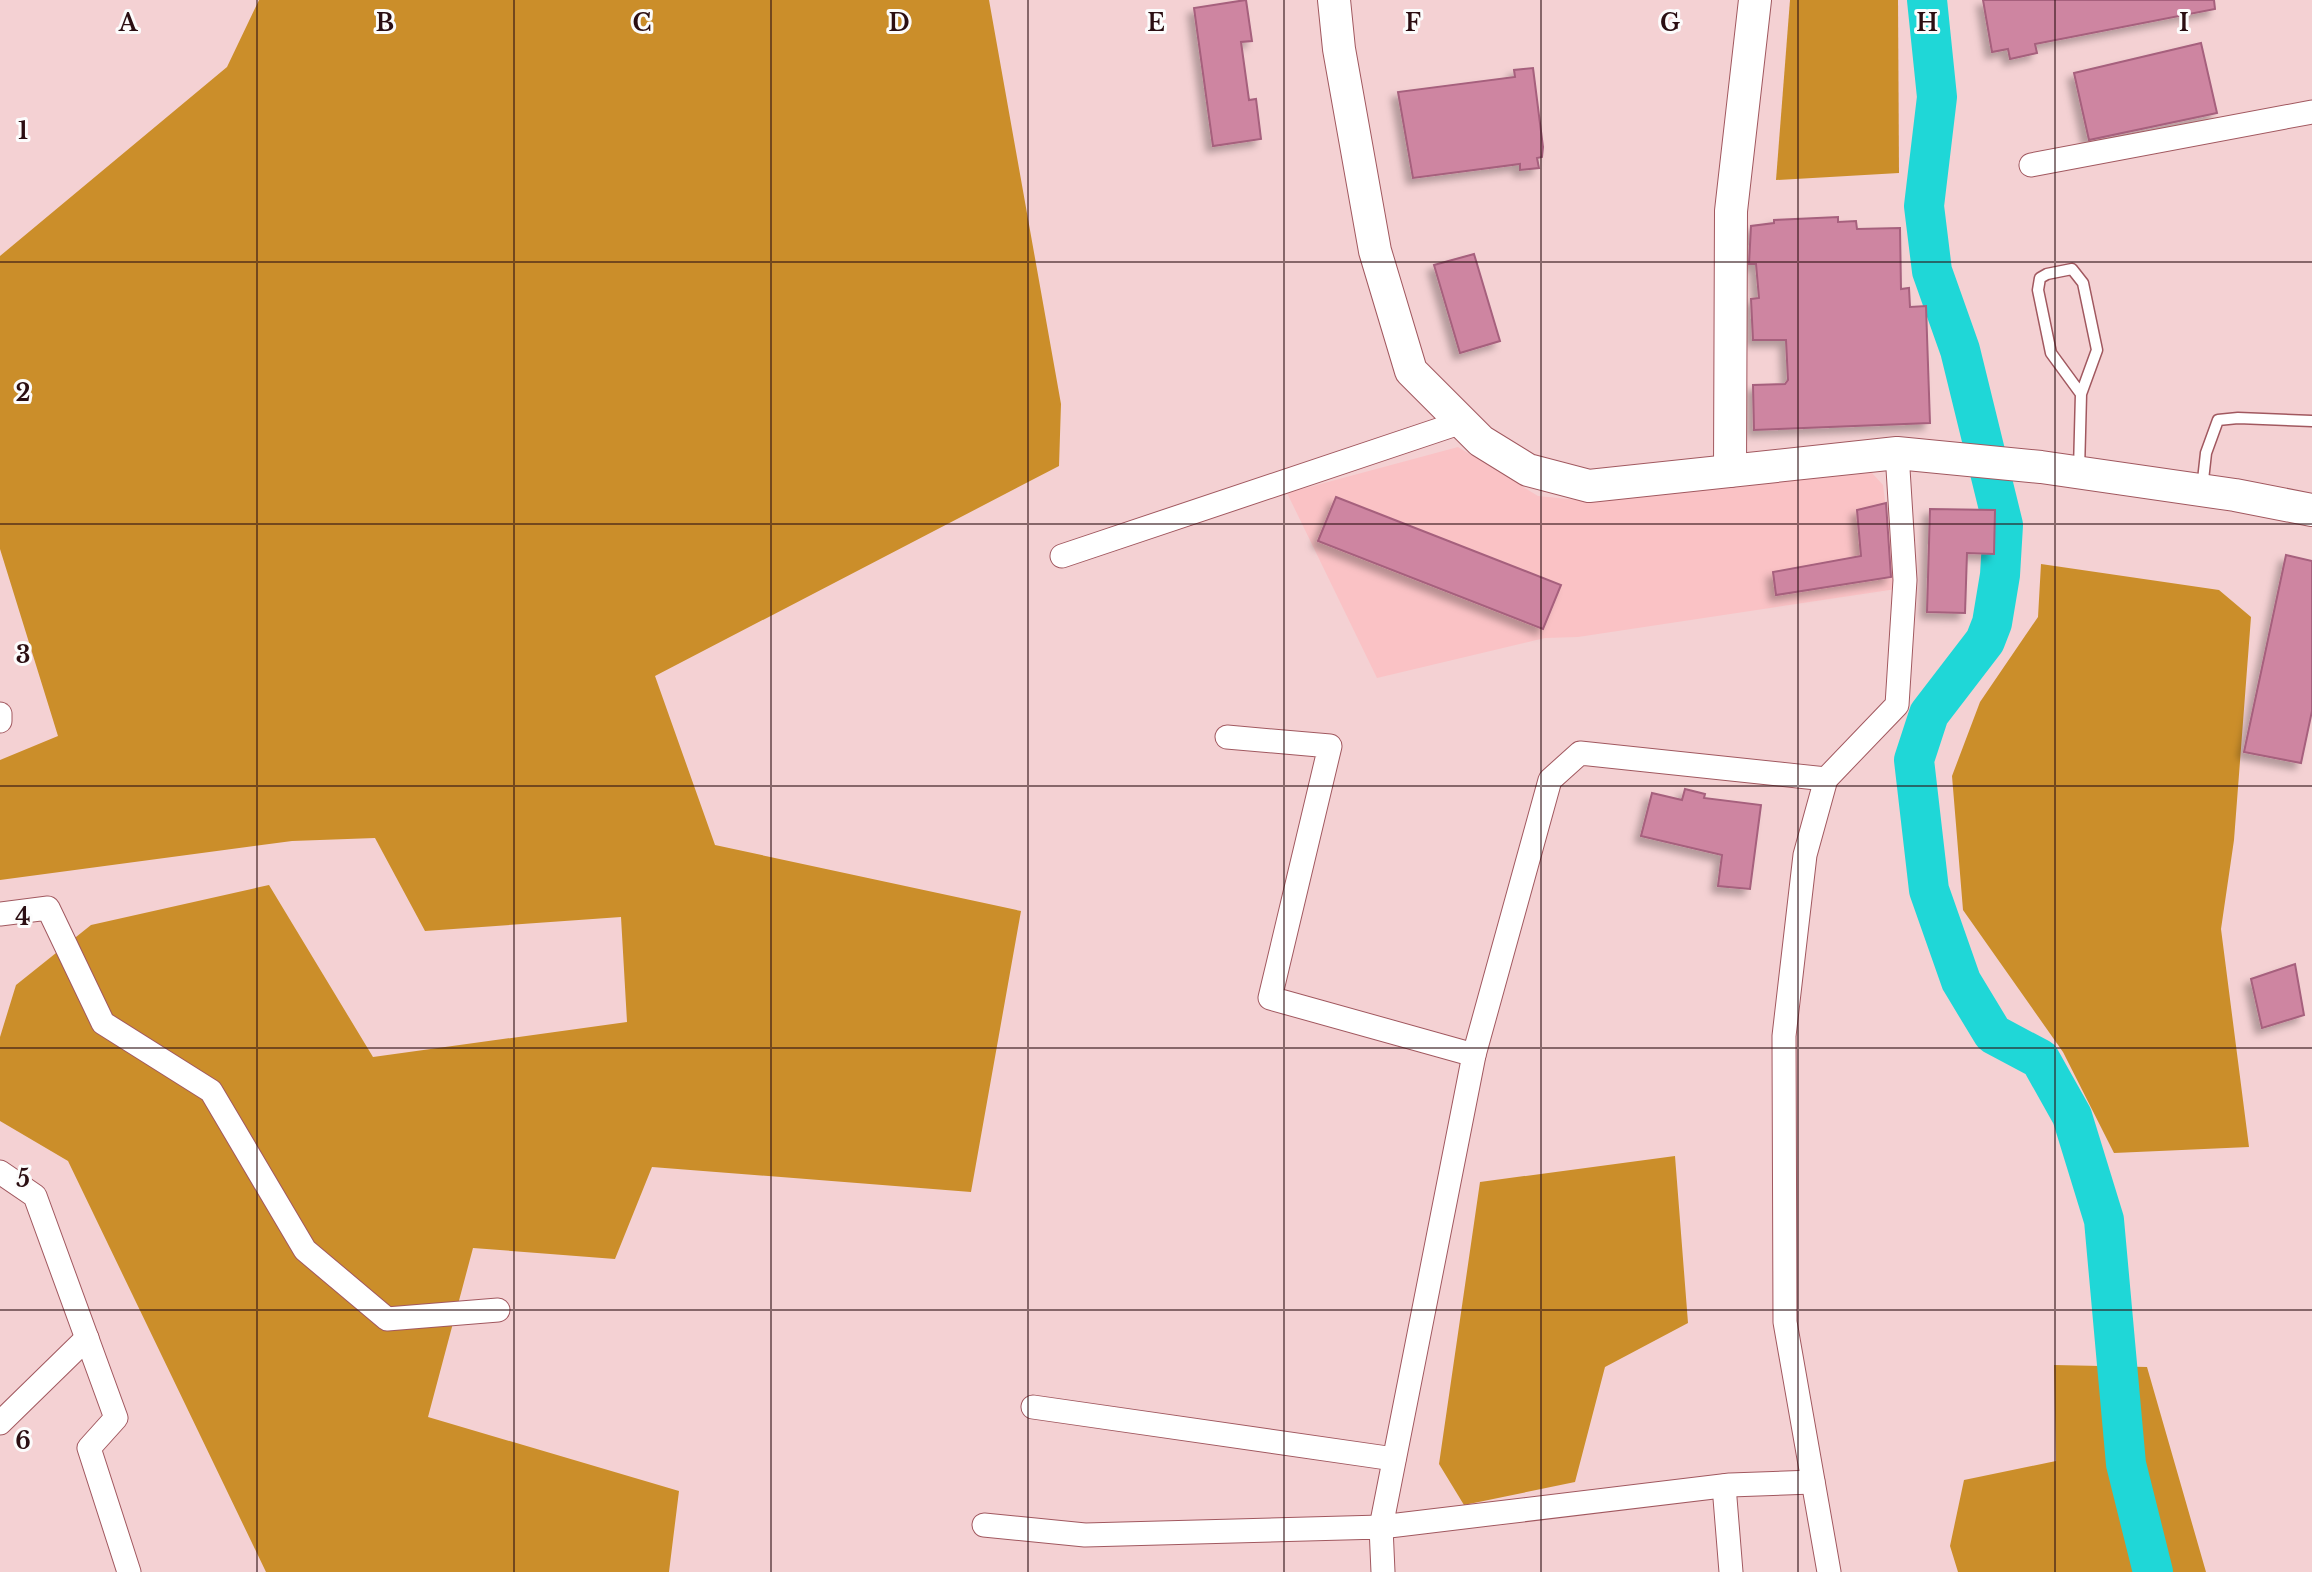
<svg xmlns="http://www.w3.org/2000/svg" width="2312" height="1572" viewBox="0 0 2312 1572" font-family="'Libre Baskerville',serif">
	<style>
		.built { fill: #fac2c5 }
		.forest { fill: #cb8e2a }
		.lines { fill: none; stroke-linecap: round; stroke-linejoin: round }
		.river { stroke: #1fd7d7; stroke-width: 40 }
		.building { fill: #ce85a1; stroke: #a6607d; stroke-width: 2; filter: url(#shadow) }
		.lane-casing { stroke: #a1585f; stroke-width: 13 }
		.street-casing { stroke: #a1585f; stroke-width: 25 }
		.secondary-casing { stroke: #a1585f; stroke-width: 34 }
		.lane { stroke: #fff; stroke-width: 10 }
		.street { stroke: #fff; stroke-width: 23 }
		.secondary { stroke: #fff; stroke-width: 32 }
		.grid { fill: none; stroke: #2b0e12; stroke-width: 2; stroke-opacity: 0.55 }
		.grid-label { font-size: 23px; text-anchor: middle; font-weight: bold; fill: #2b0e12; stroke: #fcfcfc; stroke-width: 6; stroke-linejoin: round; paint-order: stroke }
	</style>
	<defs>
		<filter id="shadow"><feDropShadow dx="-6" dy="6" stdDeviation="3.5" flood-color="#0004"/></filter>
	</defs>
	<rect width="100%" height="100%" fill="#f4d1d3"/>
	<!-- built -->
	<polygon class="built" points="1458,447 1538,496 1578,500 1872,473 1883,485 1896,589 1578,637 1545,638 1377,678 1287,493"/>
	<!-- forest -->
	<g class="forest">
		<polygon points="259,0 989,0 1061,404 1059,466 655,676 715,845 1021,911 971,1192 652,1167 615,1259 473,1248 428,1417 679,1491 669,1572 266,1572 68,1161 0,1121 0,1037 16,985 91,925 269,885 373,1057 627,1022 621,917 425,931 375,838 292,841 0,880 0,760 58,736 0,549 0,256 227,67"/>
		<polygon points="1790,0 1898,0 1899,173 1776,180"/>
		<polygon points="2041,564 2219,590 2251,617 2234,840 2221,929 2249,1147 2114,1153 2063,1052 1963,910 1952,776 1980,702 2038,617"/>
		<polygon points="1675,1156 1688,1323 1605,1367 1575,1482 1464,1505 1439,1464 1480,1182"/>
		<polygon points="2054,1365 2147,1367 2206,1572 1958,1572 1950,1546 1964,1480 2056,1461"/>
	</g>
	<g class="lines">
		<!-- river -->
		<polyline class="river" points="1927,0 1937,97 1924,206 1932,271 1960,350 2003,525 2000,575 1992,623 1985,641 1929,714 1914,760 1929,890 1961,981 1993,1034 2040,1059 2072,1116 2104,1220 2126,1464 2153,1572"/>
	</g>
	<!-- building -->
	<g class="building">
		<polygon points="1246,0 1252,41 1241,42 1249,100 1256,99 1261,139 1213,146 1194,8"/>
		<polygon points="1983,0 2214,0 2215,9 2035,44 2037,53 2010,59 2008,49 1992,52"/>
		<polygon points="2201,43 2217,113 2089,140 2074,73"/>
		<polygon points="1533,68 1543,147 1542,157 1537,158 1539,168 1520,170 1520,164 1413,178 1398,92 1515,77 1514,70"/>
		<polygon points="1838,217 1838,222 1856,221 1857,229 1900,228 1901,289 1909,288 1910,307 1926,306 1930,423 1754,430 1753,385 1785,384 1788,380 1786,340 1753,340 1751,299 1759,298 1756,264 1749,264 1751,226 1774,223 1774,220"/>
		<polygon points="1474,254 1500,341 1460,353 1434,265"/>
		<polygon points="1336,497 1561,585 1543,629 1318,541"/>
		<polygon points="1886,503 1891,577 1776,595 1773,572 1861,556 1857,510"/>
		<polygon points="1930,509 1995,510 1994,554 1967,553 1965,613 1927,612"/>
		<polygon points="2286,555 2312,561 2312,711 2301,763 2244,752"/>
		<polygon points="1685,789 1705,794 1704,798 1761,805 1750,889 1718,886 1722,855 1641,836 1652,793 1682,800"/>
		<polygon points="2295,964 2304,1015 2262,1028 2251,979"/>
	</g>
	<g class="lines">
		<!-- lane casing -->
		<g class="lane-casing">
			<g id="lane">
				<polyline points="2079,470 2081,394 2051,353 2038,290 2040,278 2047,274 2072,269 2083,283 2097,350 2081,394"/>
				<polyline points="2202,489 2206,453 2218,420 2238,418 2312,421"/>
			</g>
		</g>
		<!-- street casing -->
		<g class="street-casing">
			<g id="street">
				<polyline points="2031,165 2312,112"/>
				<polyline points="1062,556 1462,422"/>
				<polyline points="0,714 0,721"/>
				<polyline points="1227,737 1330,746 1270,998 1474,1055 1381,1527 1730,1485 1813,1482"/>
				<polyline points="0,914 48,908 103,1023 211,1091 305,1250 387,1319 498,1310"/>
				<polyline points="1474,1055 1550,780 1580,753 1826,779"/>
				<polyline points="0,1172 35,1196 116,1418 89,1448 129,1572"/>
				<polyline points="1033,1407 1394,1459"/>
				<polyline points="0,1423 87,1338"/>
				<polyline points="1724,1486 1731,1572"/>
				<polyline points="984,1525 1085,1535 1381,1527 1383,1572"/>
				<polyline points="1829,1572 1785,1322 1784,1036 1805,855 1826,779 1897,705 1905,580 1897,453"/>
			</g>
		</g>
		<!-- secondary casing -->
		<g class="secondary-casing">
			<g id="secondary">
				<polyline points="1334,0 1339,49 1375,251 1411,371 1481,441 1528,470 1589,486 1897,453 2041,467 2235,495 2312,510"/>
				<polyline points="1730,471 1731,211 1755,0"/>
			</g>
		</g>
		<!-- lane -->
		<use href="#lane" class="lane"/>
		<!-- street -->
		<use href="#street" class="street"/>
		<!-- secondary -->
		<use href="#secondary" class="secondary"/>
	</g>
	<!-- grid -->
	<path class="grid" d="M257,0V1572M514,0V1572M771,0V1572M1028,0V1572M1284,0V1572M1541,0V1572M1798,0V1572M2055,0V1572M0,262H2312M0,524H2312M0,786H2312M0,1048H2312M0,1310H2312"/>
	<g class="grid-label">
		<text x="128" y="31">A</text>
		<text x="385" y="31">B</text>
		<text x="642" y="31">C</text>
		<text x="899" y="31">D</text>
		<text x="1156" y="31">E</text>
		<text x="1413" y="31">F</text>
		<text x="1670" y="31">G</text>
		<text x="1927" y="31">H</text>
		<text x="2184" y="31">I</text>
		<text x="23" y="139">1</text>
		<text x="23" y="401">2</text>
		<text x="23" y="663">3</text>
		<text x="23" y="925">4</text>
		<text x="23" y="1187">5</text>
		<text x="23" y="1449">6</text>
	</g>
</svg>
